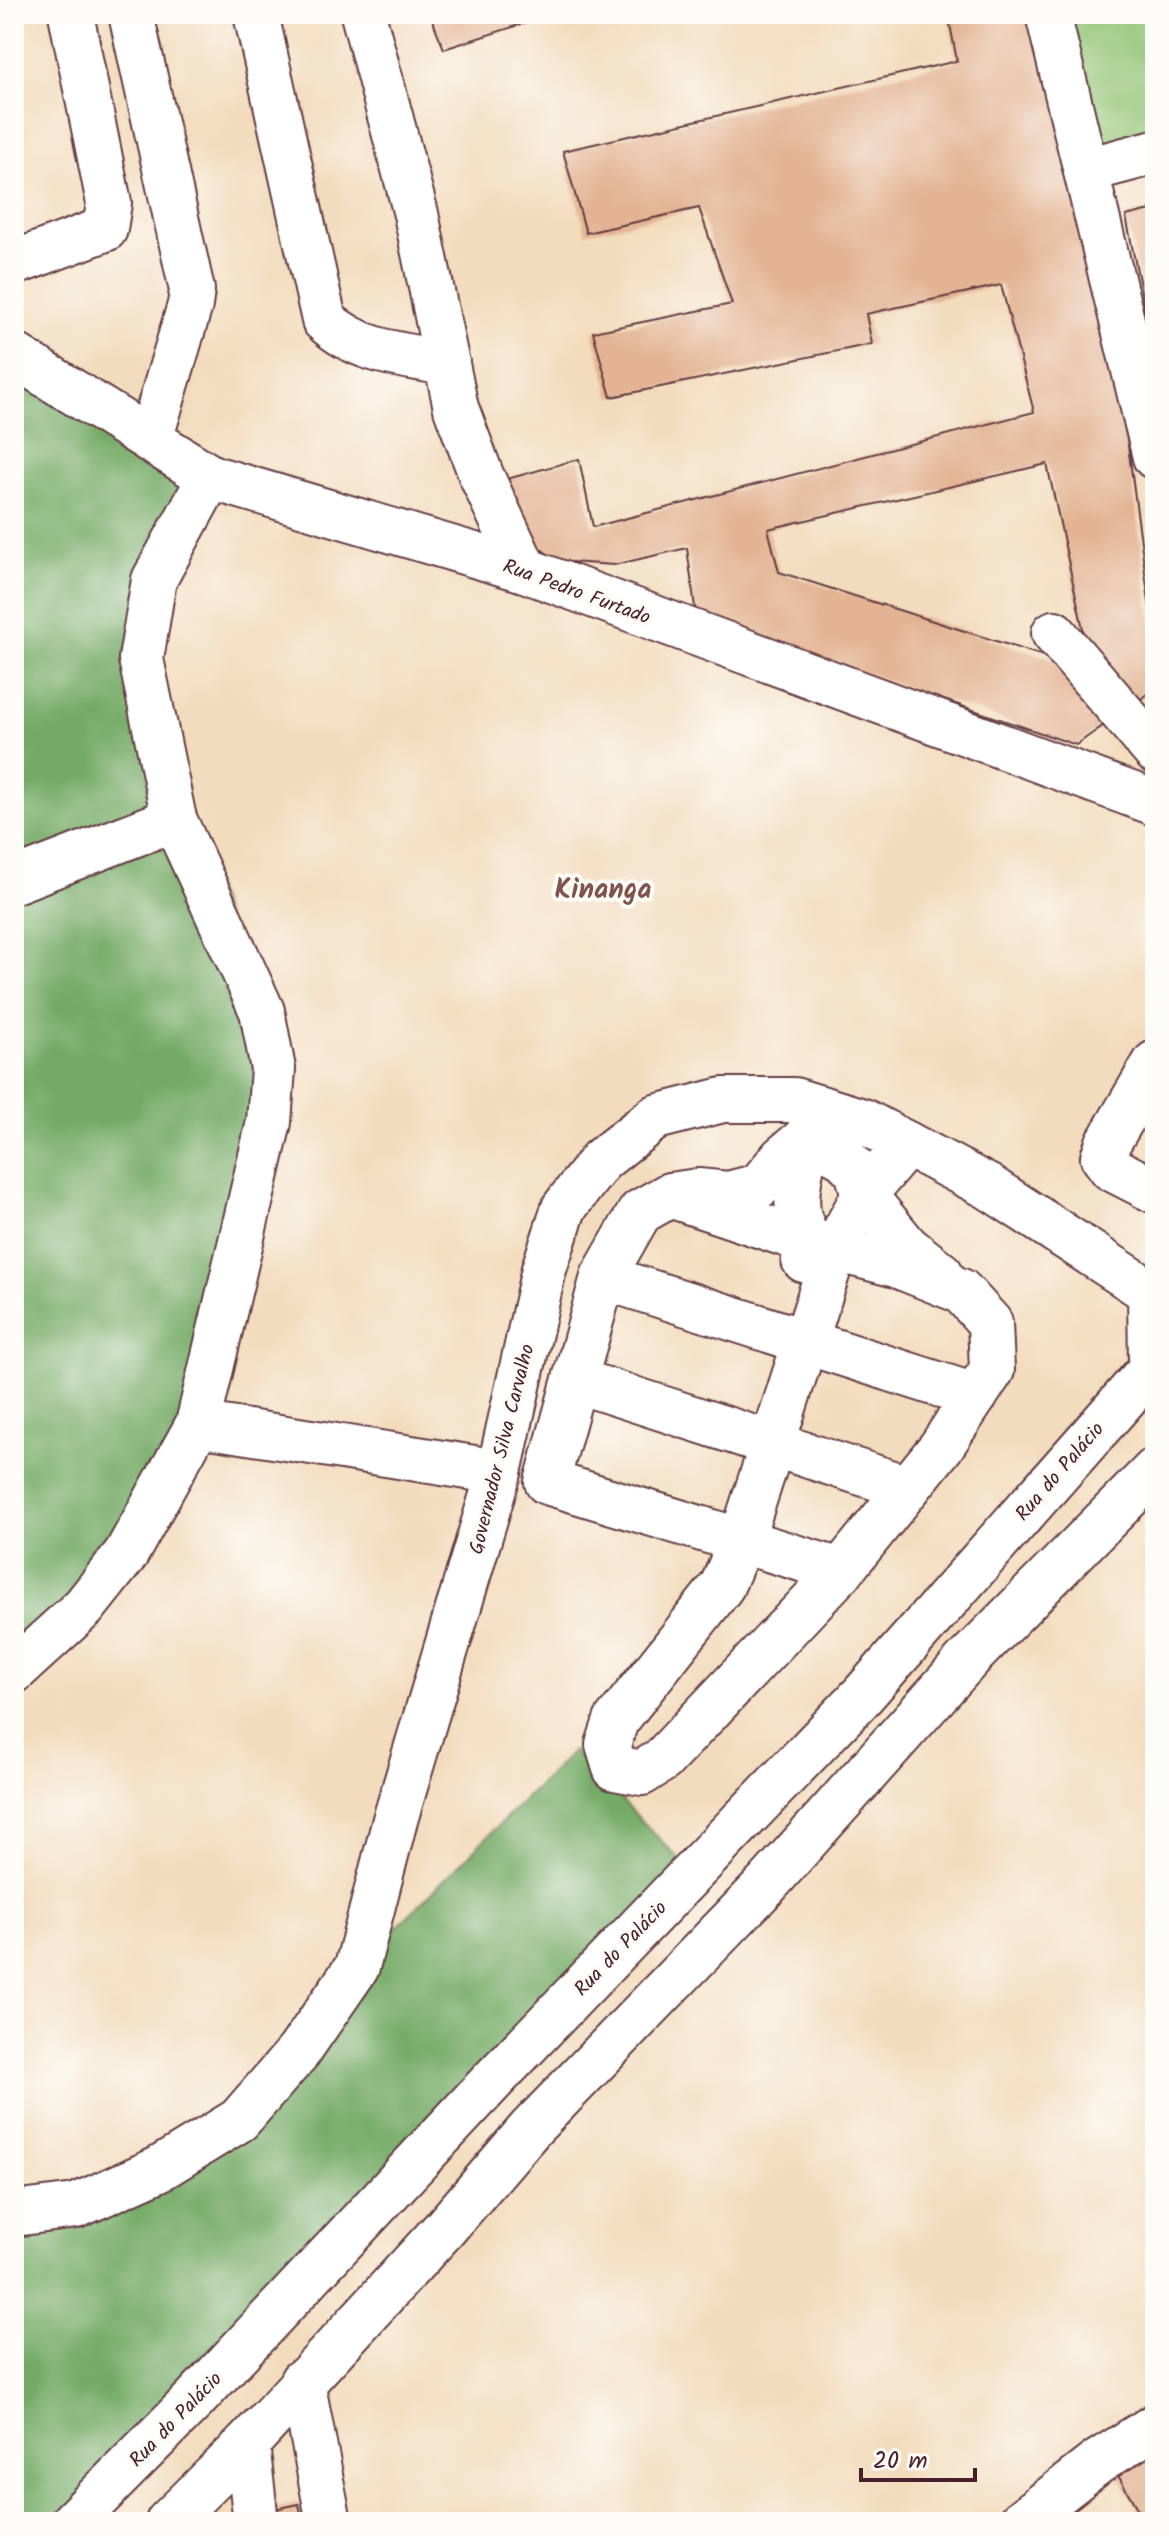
<svg xmlns="http://www.w3.org/2000/svg" width="1169" height="2536" viewBox="0 0 1169 2536" font-family="Kalam,sans-serif">
	<style>
		.green { fill: #91c475; stroke: #6e7250; stroke-width: 2 }
		.forest { fill: #74aa66; stroke: #5f6448; stroke-width: 2 }
		.building { fill: #e3b393; fill-rule: evenodd }
		.lines { fill: none; stroke-linecap: round; stroke-linejoin: round }
		.minor-casing { stroke: #633b41; stroke-width: 48 }
		.minor { stroke: #fff; stroke-width: 44 }
		.labels { text-anchor: middle; stroke-width: 8; stroke-linejoin: round; paint-order: stroke }
		.street-label { font-size: 20px; fill: #4a1f2b; stroke: #fdfcf7 }
		.district-label { font-size: 28px; font-weight: bold; fill: #80534f; stroke: #fdfcf7 }
	</style>
	<rect width="100%" height="100%" fill="#fdfcf7"/>
	<filter id="ink" filterUnits="userSpaceOnUse"><feTurbulence type="fractalNoise" baseFrequency=".0125" numOctaves="2"/><feDisplacementMap in="SourceGraphic" scale="16" xChannelSelector="R" yChannelSelector="G"/><feConvolveMatrix kernelMatrix="1 2 1 2 8 2 1 2 1" color-interpolation-filters="sRGB"/></filter>
	<filter id="wash" filterUnits="userSpaceOnUse"><feTurbulence type="fractalNoise" baseFrequency=".006" numOctaves="4" result="noise"/><feDisplacementMap in="SourceGraphic" scale="32" xChannelSelector="R" yChannelSelector="G"/><feGaussianBlur stdDeviation="1.8" result="paint"/><feColorMatrix in="noise" values="0 0 0 0 0 0 0 0 0 0 0 0 0 0 0 0 0 1.4 0 .05"/><feComposite in="paint" operator="in"/></filter>
	<g filter="url(#wash)">
		<rect width="100%" height="100%" fill="#f3dcbd"/>
		<!-- green -->
		<polygon class="green" points="1048,14 1155,14 1155,152 1087,170"/>
		<!-- forest -->
		<g class="forest">
			<polygon points="14,355 210,477 141,659 273,1069 198,1424 14,1668"/>
			<polygon points="573,1751 693,1873 73,2522 14,2522 14,2214 239,2120 357,1967"/>
		</g>
		<g id="blocks">
			<!-- building -->
			<g class="building">
				<polygon points="430,14 550,14 550,15 444,49"/>
				<path d="M948,14H1045L1128,445L1155,647V689L1076,745L696,615L687,548L614,565L556,561L509,523L493,483L579,459L593,527L1034,412L1001,285L866,314L872,344L611,397L593,332L732,304L699,208L586,233L563,151L957,61ZM1047,464L1087,647L1065,663L779,572L768,529Z"/>
				<polygon points="1155,209 1155,330 1149,331 1126,216"/>
				<polygon points="1155,2447 1155,2522 1145,2522 1116,2472"/>
				<polygon points="299,2504 303,2522 263,2522 261,2512"/>
			</g>
		</g>
	</g>
	<g filter="url(#ink)">
		<use href="#blocks" fill-opacity="0" stroke="#633b41" stroke-width="2"/>
		<g class="lines">
			<!-- minor casing -->
			<g class="minor-casing">
				<g id="minor">
					<polyline points="131,14 192,290 190,305 150,440"/>
					<path d="M256,14L324,320C358,352 402,355 447,363"/>
					<polyline points="363,14 416,214 456,408 481,475 525,570"/>
					<polyline points="1048,14 1155,457"/>
					<polyline points="1087,170 1155,152"/>
					<polyline points="17,262 105,229 109,203 71,14"/>
					<polyline points="14,355 210,477 525,570 1155,803"/>
					<polyline points="1054,633 1155,751"/>
					<polyline points="14,881 174,819"/>
					<polyline points="1155,1063 1108,1143 1103,1157 1112,1169 1155,1191"/>
					<polyline points="820,1108 806,1138 782,1158 759,1186 728,1194 698,1191 670,1195 640,1212 603,1277 547,1482 841,1571"/>
					<polyline points="670,1195 809,1242 896,1265 961,1291 990,1323 992,1370 941,1447 841,1571 662,1760 642,1773 615,1768 608,1745 616,1721 722,1586 741,1541 835,1249 864,1195 907,1144"/>
					<path d="M804,1260L809,1242C806,1234 801,1225 799,1217C793,1191 804,1164 806,1138L841,1155L857,1171L864,1195L907,1247L941,1274"/>
					<polyline points="603,1277 975,1396"/>
					<polyline points="1150,1292 1151,1367"/>
					<polyline points="575,1380 908,1488"/>
					<polyline points="198,1424 499,1472"/>
					<polyline points="14,1671 84,1607 126,1554 198,1424 269,1122 273,1069 262,1011 174,819 141,659 154,580 210,477"/>
					<polyline points="14,2214 76,2206 159,2169 239,2120 299,2051 357,1967 395,1820 499,1472 544,1269 564,1208 601,1160 656,1117 723,1100 794,1100 863,1121 989,1187 1150,1292 1155,1293"/>
					<polyline points="302,2381 329,2522"/>
					<polyline points="247,2444 256,2522"/>
					<polyline points="73,2522 195,2399 494,2079 861,1697 1155,1364"/>
					<polyline points="168,2522 247,2444 445,2228 530,2129 768,1883 970,1657 1155,1470"/>
					<polyline points="1021,2522 1098,2462 1155,2426"/>
				</g>
			</g>
			<!-- minor -->
			<use href="#minor" class="minor"/>
		</g>
	</g>
	<g class="labels">
		<!-- street labels -->
		<g class="street-label">
			<text transform="translate(577 591) rotate(20)" y="7">Rua Pedro Furtado</text>
			<text transform="translate(501 1449) rotate(-76)" y="7">Governador Silva Carvalho</text>
			<text transform="translate(1059 1471) rotate(-49)" y="7">Rua do Palácio</text>
			<text transform="translate(620 1948) rotate(-46)" y="7">Rua do Palácio</text>
			<text transform="translate(175 2419) rotate(-46)" y="7">Rua do Palácio</text>
		</g>
		<!-- district labels -->
		<g class="district-label">
			<text x="603" y="898">Kinanga</text>
		</g>
	</g>
	<!-- margin -->
	<rect width="1169" height="2536" fill="none" stroke="#fdfcf7" stroke-width="48"/>
	<!-- scale -->
	<path d="M861 2468v12h114v-12" fill="none" stroke="#4a1f2b" stroke-width="4"/>
	<text x="873" y="2468" font-size="24" fill="#4a1f2b" stroke="#fdfcf7" stroke-width="6" paint-order="stroke">20 m</text>
</svg>
